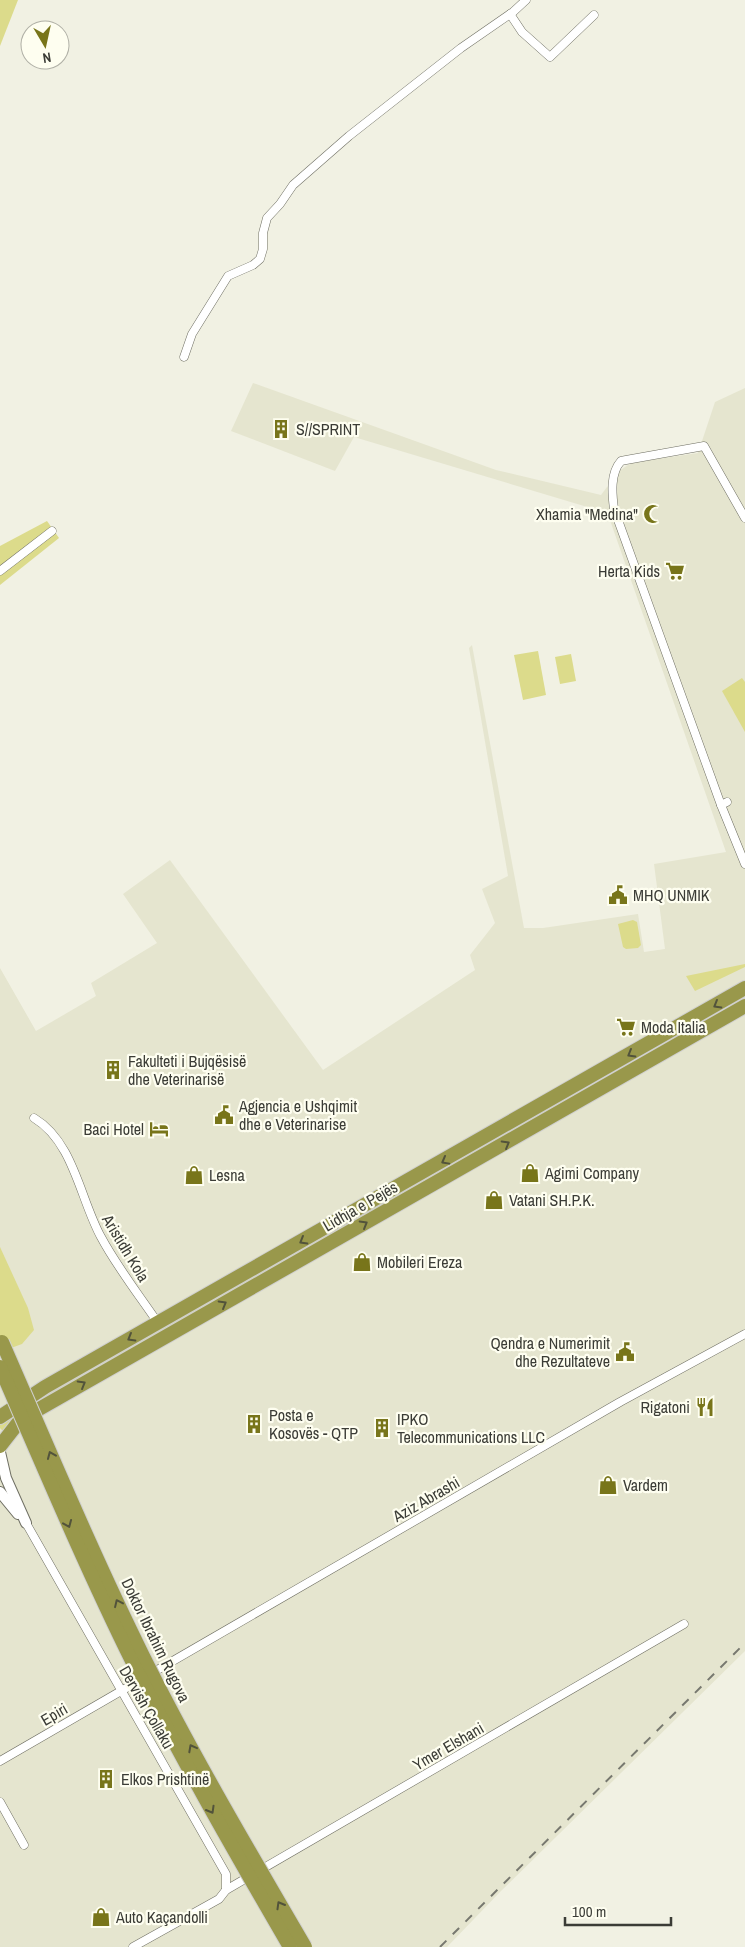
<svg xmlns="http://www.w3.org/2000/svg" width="745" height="1947" viewBox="0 0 745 1947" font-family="'Archivo Narrow',sans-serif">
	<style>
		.built { fill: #e5e5cf }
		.green { fill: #dcdb8b }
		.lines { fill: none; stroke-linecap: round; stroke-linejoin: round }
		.street-casing { stroke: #6f6f63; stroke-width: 9 }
		.secondary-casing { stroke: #6f6f63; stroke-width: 12 }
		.highway-casing { stroke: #d0d0cf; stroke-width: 16 }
		.street { stroke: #fff; stroke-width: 8 }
		.secondary { stroke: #fff; stroke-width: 10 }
		.highway { stroke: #99984b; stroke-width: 14 }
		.rail { stroke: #77786f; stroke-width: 2; stroke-dasharray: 9 9; stroke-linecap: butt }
		.highway-bridge-casing { stroke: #d0d0cf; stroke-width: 16; stroke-linecap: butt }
		.highway-bridge { stroke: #99984b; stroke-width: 14 }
		.oneway { stroke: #52533b }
		.labels { text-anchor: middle; stroke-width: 4.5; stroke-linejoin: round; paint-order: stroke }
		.poi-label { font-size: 16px; fill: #3b3c36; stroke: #fefef0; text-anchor: start }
		.street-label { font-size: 16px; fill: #3b3c36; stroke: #fefef0 }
	</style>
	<rect width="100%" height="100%" fill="#f1f1e3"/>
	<!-- built -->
	<polygon class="built" points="253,383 496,470 601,495 619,471 631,463 698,453 715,402 745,388 745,1651 500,1892 447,1947 0,1947 0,968 36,1031 96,996 91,983 157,943 123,894 170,860 323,1070 475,970 470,955 495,923 482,889 508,876 469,648 472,645 524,928 543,928 638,914 644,952 665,949 654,864 726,852 611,523 604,512 354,437 335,471 231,431"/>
	<!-- green -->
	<g class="green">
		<polygon points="0,0 18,0 0,46"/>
		<polygon points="47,521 59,538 0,585 0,546"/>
		<polygon points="538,651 546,695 523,700 514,655"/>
		<polygon points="571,654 576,681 560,684 555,657"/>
		<polygon points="742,678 745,682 745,732 722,691"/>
		<polygon points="633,920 637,922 641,945 638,948 626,949 623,947 618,924"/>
		<polygon points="745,964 745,967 695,991 686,976"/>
		<polygon points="583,1087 574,1097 86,1373 21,1414 3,1431 0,1428 0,1421 41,1396"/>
		<polygon points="0,1247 28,1308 34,1330 22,1344 0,1352"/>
	</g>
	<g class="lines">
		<!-- street casing -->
		<g class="street-casing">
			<g id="street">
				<polyline points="510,14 522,32 550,57 594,15"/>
				<polyline points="184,357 192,334 228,276 253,265 260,259 263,249 263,233 267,218 280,204 293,185 349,136 461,48 513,12 526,0"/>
				<polyline points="0,571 52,531"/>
				<polyline points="727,802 721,805 745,864"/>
				<path d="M721,805L614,509C612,494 610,473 621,461L626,460L704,446L745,518"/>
				<path d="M34,1118C74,1142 80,1199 101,1237C117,1267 139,1295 158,1323"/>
				<polyline points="26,1523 226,1874 226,1890 219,1899 133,1947"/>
				<polyline points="0,1761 620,1402 745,1334"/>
				<polyline points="0,1802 24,1845"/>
				<polyline points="226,1890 684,1624"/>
			</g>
		</g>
		<!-- secondary casing -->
		<g class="secondary-casing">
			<g id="secondary">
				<polyline points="0,1452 6,1478 26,1523"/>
				<polyline points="0,1492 18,1514"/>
			</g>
		</g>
		<!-- highway casing -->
		<g class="highway-casing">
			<g id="highway">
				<polyline points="0,1417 45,1387 745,988"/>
				<polyline points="0,1446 18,1423 39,1409 745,1006"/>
			</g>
		</g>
		<!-- street -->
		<use href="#street" class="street"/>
		<!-- secondary -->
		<use href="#secondary" class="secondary"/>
		<!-- highway -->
		<use href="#highway" class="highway"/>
		<!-- rail -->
		<polyline class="rail" points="440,1947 745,1643"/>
		<!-- highway-bridge casing -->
		<g class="highway-bridge-casing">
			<g id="highway-bridge">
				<path d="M2,1342C48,1447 92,1553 143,1656C193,1756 249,1851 305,1947"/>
				<path d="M0,1367C43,1466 85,1566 133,1663C182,1760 236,1854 290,1947"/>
			</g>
		</g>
		<!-- highway-bridge -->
		<use href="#highway-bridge" class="highway-bridge"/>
	</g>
	<!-- one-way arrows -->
	<defs><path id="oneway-chevron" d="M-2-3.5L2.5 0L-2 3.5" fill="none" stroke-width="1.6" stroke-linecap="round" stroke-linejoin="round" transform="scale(1.25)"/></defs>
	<g class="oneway">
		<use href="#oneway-chevron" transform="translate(717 1005) rotate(150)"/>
		<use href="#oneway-chevron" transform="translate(631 1054) rotate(150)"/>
		<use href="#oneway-chevron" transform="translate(506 1144) rotate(-30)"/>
		<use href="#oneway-chevron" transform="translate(445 1161) rotate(151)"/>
		<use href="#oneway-chevron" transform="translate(364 1224) rotate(-30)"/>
		<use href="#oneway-chevron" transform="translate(303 1241) rotate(150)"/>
		<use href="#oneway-chevron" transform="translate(223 1304) rotate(-30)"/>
		<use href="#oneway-chevron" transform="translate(131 1338) rotate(150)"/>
		<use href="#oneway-chevron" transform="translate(82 1384) rotate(-30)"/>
		<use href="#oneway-chevron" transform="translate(51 1455) rotate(-113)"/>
		<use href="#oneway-chevron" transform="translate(68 1524) rotate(67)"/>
		<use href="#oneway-chevron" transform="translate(118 1603) rotate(-115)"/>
		<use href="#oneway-chevron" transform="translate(192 1748) rotate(-118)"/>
		<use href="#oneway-chevron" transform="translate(211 1810) rotate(60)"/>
		<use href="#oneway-chevron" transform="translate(280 1905) rotate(-120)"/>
	</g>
	<!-- icons -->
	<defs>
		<g id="building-bare" transform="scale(1.5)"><path d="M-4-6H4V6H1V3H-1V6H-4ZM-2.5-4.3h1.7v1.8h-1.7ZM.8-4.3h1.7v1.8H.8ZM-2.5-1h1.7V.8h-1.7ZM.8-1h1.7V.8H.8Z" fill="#78751a" stroke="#fefef0" stroke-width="2.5" paint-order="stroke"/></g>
		<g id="mosque-bare" transform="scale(1.5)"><path d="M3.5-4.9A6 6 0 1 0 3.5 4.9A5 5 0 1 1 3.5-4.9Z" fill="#78751a" stroke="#fefef0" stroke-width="2.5" paint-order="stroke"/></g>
		<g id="supermarket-bare" transform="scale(1.5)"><path d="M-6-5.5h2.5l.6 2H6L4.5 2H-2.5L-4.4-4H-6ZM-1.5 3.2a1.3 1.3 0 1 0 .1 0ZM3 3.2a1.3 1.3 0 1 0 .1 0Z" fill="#78751a" stroke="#fefef0" stroke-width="2.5" paint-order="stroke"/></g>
		<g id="civic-bare" transform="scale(1.5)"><path d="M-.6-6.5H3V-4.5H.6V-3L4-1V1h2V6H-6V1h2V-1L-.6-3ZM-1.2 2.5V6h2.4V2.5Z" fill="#78751a" stroke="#fefef0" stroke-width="2.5" paint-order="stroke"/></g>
		<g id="hotel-bare" transform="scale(1.5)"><path d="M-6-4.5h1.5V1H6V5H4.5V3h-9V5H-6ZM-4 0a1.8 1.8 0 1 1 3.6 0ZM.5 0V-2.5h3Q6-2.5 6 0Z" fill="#78751a" stroke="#fefef0" stroke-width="2.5" paint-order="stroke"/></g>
		<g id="shop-bare" transform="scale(1.5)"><path d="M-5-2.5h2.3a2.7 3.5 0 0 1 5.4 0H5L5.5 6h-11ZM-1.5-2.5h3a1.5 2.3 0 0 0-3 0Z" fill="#78751a" stroke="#fefef0" stroke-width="2.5" paint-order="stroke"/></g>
		<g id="restaurant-bare" transform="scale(1.5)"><path d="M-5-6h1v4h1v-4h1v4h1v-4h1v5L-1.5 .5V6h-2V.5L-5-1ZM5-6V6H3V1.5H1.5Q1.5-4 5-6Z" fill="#78751a" stroke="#fefef0" stroke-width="2.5" paint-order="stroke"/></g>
	</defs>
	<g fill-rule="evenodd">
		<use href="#building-bare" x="281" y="429"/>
		<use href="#mosque-bare" x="653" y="514"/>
		<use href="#supermarket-bare" x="675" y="571"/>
		<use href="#civic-bare" x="618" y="895"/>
		<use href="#supermarket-bare" x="626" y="1027"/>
		<use href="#building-bare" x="113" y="1070"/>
		<use href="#civic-bare" x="224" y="1115"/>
		<use href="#hotel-bare" x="159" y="1129"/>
		<use href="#shop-bare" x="530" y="1173"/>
		<use href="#shop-bare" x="194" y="1175"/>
		<use href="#shop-bare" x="494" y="1200"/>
		<use href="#shop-bare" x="362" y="1262"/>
		<use href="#civic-bare" x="625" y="1352"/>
		<use href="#restaurant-bare" x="705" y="1407"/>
		<use href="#building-bare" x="254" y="1424"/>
		<use href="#building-bare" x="382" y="1428"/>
		<use href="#shop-bare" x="608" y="1485"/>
		<use href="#building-bare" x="106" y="1779"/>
		<use href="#shop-bare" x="101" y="1917"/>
	</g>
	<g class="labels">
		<!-- poi labels -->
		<g class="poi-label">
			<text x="296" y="435">S//SPRINT</text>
			<text x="638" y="520" text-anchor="end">Xhamia "Medina"</text>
			<text x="660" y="577" text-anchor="end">Herta Kids</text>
			<text x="633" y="901">MHQ UNMIK</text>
			<text x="641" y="1033">Moda Italia</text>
			<text x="128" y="1067">Fakulteti i Bujqësisë<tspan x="128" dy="18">dhe Veterinarisë</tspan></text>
			<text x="239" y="1112">Agjencia e Ushqimit<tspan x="239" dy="18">dhe e Veterinarise</tspan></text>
			<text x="144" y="1135" text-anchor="end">Baci Hotel</text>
			<text x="545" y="1179">Agimi Company</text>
			<text x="209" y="1181">Lesna</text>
			<text x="509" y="1206">Vatani SH.P.K.</text>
			<text x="377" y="1268">Mobileri Ereza</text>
			<text x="610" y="1349" text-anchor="end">Qendra e Numerimit<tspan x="610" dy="18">dhe Rezultateve</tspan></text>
			<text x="690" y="1413" text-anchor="end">Rigatoni</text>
			<text x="269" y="1421">Posta e<tspan x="269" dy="18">Kosovës - QTP</tspan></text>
			<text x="397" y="1425">IPKO<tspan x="397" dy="18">Telecommunications LLC</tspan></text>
			<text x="623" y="1491">Vardem</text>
			<text x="121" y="1785">Elkos Prishtinë</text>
			<text x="116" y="1923">Auto Kaçandolli</text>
		</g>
		<!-- street labels -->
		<g class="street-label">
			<text transform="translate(360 1206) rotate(-30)" y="6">Lidhja e Pejës</text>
			<text transform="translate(126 1248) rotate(59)" y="6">Aristidh Kola</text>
			<text transform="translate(426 1499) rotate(-30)" y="6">Aziz Abrashi</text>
			<text transform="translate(156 1640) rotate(64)" y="6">Doktor Ibrahim Rugova</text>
			<text transform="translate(147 1707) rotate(60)" y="6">Dervish Çollaku</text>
			<text transform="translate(54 1714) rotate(-30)" y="6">Epiri</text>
			<text transform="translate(448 1746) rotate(-30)" y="6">Ymer Elshani</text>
		</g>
	</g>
	<!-- north arrow -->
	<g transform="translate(45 45) rotate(171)"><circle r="24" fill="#fefef0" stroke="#b0b0a6"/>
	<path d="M0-4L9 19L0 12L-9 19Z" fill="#78751a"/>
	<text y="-8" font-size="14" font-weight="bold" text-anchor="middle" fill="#3b3c36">N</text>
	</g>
	<!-- scale -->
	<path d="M565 1917v8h106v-8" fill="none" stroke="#3b3c36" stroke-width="2.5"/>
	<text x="572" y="1917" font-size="15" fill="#3b3c36" stroke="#fefef0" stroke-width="4" paint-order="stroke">100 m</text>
</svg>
